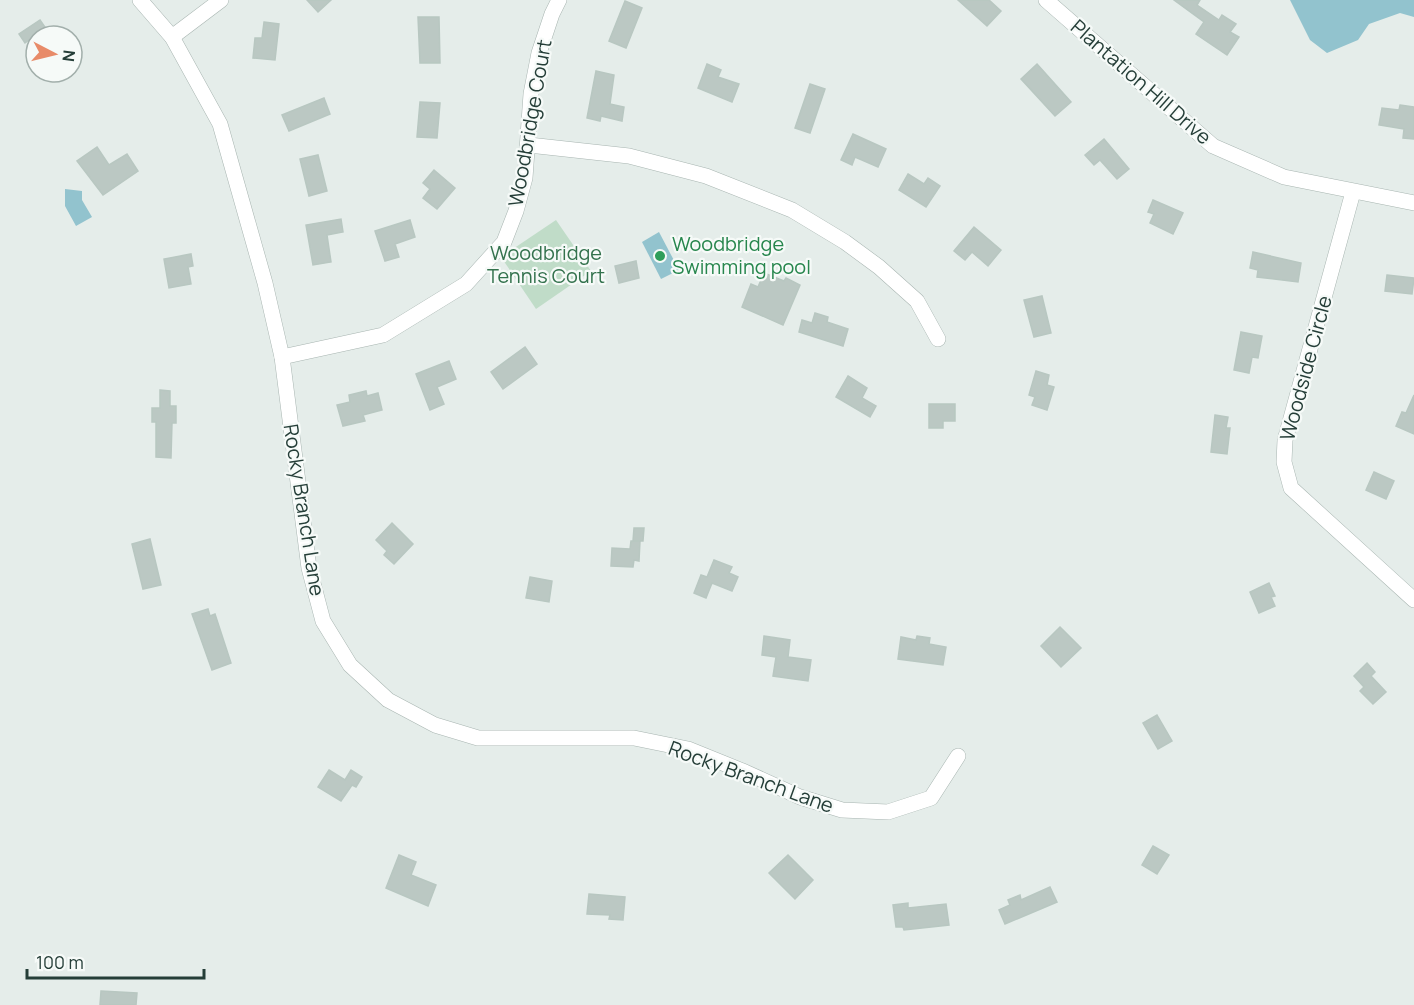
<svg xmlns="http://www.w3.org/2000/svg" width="1414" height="1005" viewBox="0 0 1414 1005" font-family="Manrope,sans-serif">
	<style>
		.green { fill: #c0dcc8 }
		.water { fill: #92c3ce }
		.building { fill: #bbc8c3; stroke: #b8c7c1; stroke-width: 1.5 }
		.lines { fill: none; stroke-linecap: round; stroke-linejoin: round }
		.minor-casing { stroke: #a8b5b1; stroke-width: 16 }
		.minor { stroke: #fff; stroke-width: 15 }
		.leisure-dot { fill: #2e9e5b; stroke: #f6faf8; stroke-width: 2 }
		.labels { text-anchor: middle; stroke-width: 4.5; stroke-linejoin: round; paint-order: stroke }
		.street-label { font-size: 20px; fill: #253e38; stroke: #f6faf8 }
		.leisure-label { font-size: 20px; fill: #27864d; stroke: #f6faf8; text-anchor: start }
		.park-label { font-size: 20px; fill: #33724d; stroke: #f6faf8 }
	</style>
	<rect width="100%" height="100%" fill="#e5edea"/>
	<!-- green -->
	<polygon class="green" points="556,220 591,271 536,309 501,257"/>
	<!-- water -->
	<g class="water">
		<polygon points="1290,0 1414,0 1414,17 1400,13 1369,24 1358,40 1327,53 1310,40"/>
		<polygon points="65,189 82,191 82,200 92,217 76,226 65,206"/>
		<polygon points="659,232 679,270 661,279 642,242"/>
	</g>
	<!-- building -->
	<g class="building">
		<polygon points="307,0 331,0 318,12"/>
		<polygon points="958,0 989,0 1001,11 987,26"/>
		<polygon points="1174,0 1200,0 1197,5 1219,20 1222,15 1236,24 1230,32 1239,37 1227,55 1196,34 1204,22"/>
		<polygon points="625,1 642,8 626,48 609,41"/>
		<polygon points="418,17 439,17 440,63 420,63"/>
		<polygon points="40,20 51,36 36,36 36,50 29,40 25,43 19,34"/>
		<polygon points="264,22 279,24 275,60 253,58 255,38 262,38"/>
		<polygon points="707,64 721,70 718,77 739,84 732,102 698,88"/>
		<polygon points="1037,64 1071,102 1055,116 1021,79"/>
		<polygon points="596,71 614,75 610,104 624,107 622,121 601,116 600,121 587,118"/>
		<polygon points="810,84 825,89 810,133 795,128"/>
		<polygon points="324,98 330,114 289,131 282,115"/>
		<polygon points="420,102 440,103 437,138 417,137"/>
		<polygon points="1400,105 1414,107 1414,139 1403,138 1404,129 1379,125 1382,108 1399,110"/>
		<polygon points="853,134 886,149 878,167 855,157 852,165 841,160"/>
		<polygon points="1104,139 1129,169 1117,179 1100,160 1094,165 1085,155"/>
		<polygon points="97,147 109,165 127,154 138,171 103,195 77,161"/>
		<polygon points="318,155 327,191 309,196 300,159"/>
		<polygon points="434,170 455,188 437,209 423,198 430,189 423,183"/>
		<polygon points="908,174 924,184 928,178 940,186 926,207 899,190"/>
		<polygon points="1153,200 1183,213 1173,234 1150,223 1154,214 1148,212"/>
		<polygon points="341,219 343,232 327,235 331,262 313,265 306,225"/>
		<polygon points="410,220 415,237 395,244 399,257 385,261 375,231"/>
		<polygon points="974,227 1001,250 988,266 972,252 965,260 954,251"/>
		<polygon points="1253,252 1301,263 1298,282 1257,277 1258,270 1250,268"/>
		<polygon points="191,254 193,266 188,267 191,284 169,288 164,259"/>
		<polygon points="636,261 639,278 619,283 615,266"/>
		<polygon points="764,273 784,281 786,278 800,285 783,325 742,307 751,284 758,287"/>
		<polygon points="1387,275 1414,278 1412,294 1385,291"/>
		<polygon points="1042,296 1051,333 1034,337 1024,300"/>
		<polygon points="815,313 828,317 827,322 848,329 843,346 799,332 802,320 812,323"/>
		<polygon points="1241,332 1262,336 1258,358 1252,357 1249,373 1234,370"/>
		<polygon points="525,347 537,364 503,389 491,372"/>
		<polygon points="449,361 456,379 437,387 444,404 430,410 416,374"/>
		<polygon points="1036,371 1049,375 1047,385 1054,387 1047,410 1032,405 1035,397 1029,395"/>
		<polygon points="848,376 867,388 862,398 876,406 870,417 836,397"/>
		<polygon points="160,390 170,391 170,406 176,406 176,423 172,423 171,458 156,457 156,422 152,422 152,408 160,408"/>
		<polygon points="366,391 367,396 378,393 382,410 363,415 365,421 343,426 337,405 350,402 349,395"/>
		<polygon points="1414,395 1414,434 1396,426 1402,412 1406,413"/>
		<polygon points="929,404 955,404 955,421 943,421 943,428 929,428"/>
		<polygon points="1215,415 1228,417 1226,428 1230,428 1227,454 1211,452"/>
		<polygon points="1374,472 1394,481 1386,499 1366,490"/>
		<polygon points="392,523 413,544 394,564 384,555 387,551 376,540"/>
		<polygon points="634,528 644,528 643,541 633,541"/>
		<polygon points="150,539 161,585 143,589 132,544"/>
		<polygon points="631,541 640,541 639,561 634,560 633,567 611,566 612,548 630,549"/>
		<polygon points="714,560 732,567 729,573 738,577 732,591 712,583 706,598 694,593 701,575 707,577"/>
		<polygon points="530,577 552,581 549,602 526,598"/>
		<polygon points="1269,583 1275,596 1271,597 1275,606 1259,613 1250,592"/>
		<polygon points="208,609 210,616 215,614 231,663 212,670 192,614"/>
		<polygon points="1060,627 1081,648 1061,667 1041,646"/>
		<polygon points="764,636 790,640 788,657 811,660 808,681 773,676 776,657 762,655"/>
		<polygon points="917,636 930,638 929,644 946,647 943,665 898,659 901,637 916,640"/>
		<polygon points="1367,663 1375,672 1371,676 1386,692 1373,704 1360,691 1364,687 1354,676"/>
		<polygon points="1157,715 1172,741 1158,749 1143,723"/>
		<polygon points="329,770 345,780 351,770 362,777 356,787 352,785 341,801 318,787"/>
		<polygon points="1153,846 1169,855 1157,874 1142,865"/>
		<polygon points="399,855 416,862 411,875 436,885 428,906 386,888"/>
		<polygon points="788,855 813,880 795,899 769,873"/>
		<polygon points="1050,887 1057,902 1005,924 999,910 1010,905 1008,900 1020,895 1021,900"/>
		<polygon points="589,894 625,897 623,920 609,919 610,915 587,914"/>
		<polygon points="908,903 908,908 946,904 949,925 904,930 903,927 896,927 893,905"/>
		<polygon points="101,991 137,993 136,1005 100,1005"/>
	</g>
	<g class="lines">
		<!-- minor casing -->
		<g class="minor-casing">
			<g id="minor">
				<polyline points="140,0 172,37 220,124 265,283 282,357 309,568 323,621 350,665 388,700 435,725 478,738 634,738 688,749 745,772 800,797 842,810 888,812 931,798 958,756"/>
				<polyline points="1046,0 1213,146 1284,177 1414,203"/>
				<polyline points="172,37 221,0"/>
				<polyline points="529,145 629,156 706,176 792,210 845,242 879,267 917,301 938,339"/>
				<polyline points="1353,192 1285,440 1284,462 1291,488 1414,600"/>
				<polyline points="282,357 383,335 466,284 504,242 516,211 525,178 531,94 539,53 552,14 559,0"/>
			</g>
		</g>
		<!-- minor -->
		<use href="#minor" class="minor"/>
	</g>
	<!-- markers -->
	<circle class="leisure-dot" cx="660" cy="256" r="6"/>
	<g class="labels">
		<!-- street labels -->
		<g class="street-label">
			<text transform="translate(1141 82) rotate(41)" y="7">Plantation Hill Drive</text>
			<text transform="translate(530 123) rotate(-80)" y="7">Woodbridge Court</text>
			<text transform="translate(1306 368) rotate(-75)" y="7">Woodside Circle</text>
			<text transform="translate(304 510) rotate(81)" y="7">Rocky Branch Lane</text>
			<text transform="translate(751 777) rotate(20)" y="7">Rocky Branch Lane</text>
		</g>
		<!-- leisure labels -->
		<g class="leisure-label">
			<text x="672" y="251">Woodbridge<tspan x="672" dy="23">Swimming pool</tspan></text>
		</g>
		<!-- park labels -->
		<g class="park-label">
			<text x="546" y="260">Woodbridge<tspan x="546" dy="23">Tennis Court</tspan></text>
		</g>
	</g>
	<!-- north arrow -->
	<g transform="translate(54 54) rotate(97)"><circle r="28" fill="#f6faf8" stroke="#a2afab" stroke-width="1.5"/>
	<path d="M0-4.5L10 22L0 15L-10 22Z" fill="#e88b69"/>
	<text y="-9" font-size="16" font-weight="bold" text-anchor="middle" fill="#253e38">N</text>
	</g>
	<!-- scale -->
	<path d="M27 969v9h177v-9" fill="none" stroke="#253e38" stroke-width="3"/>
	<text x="36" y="969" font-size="18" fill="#253e38" stroke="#f6faf8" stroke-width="4.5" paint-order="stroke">100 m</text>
</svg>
